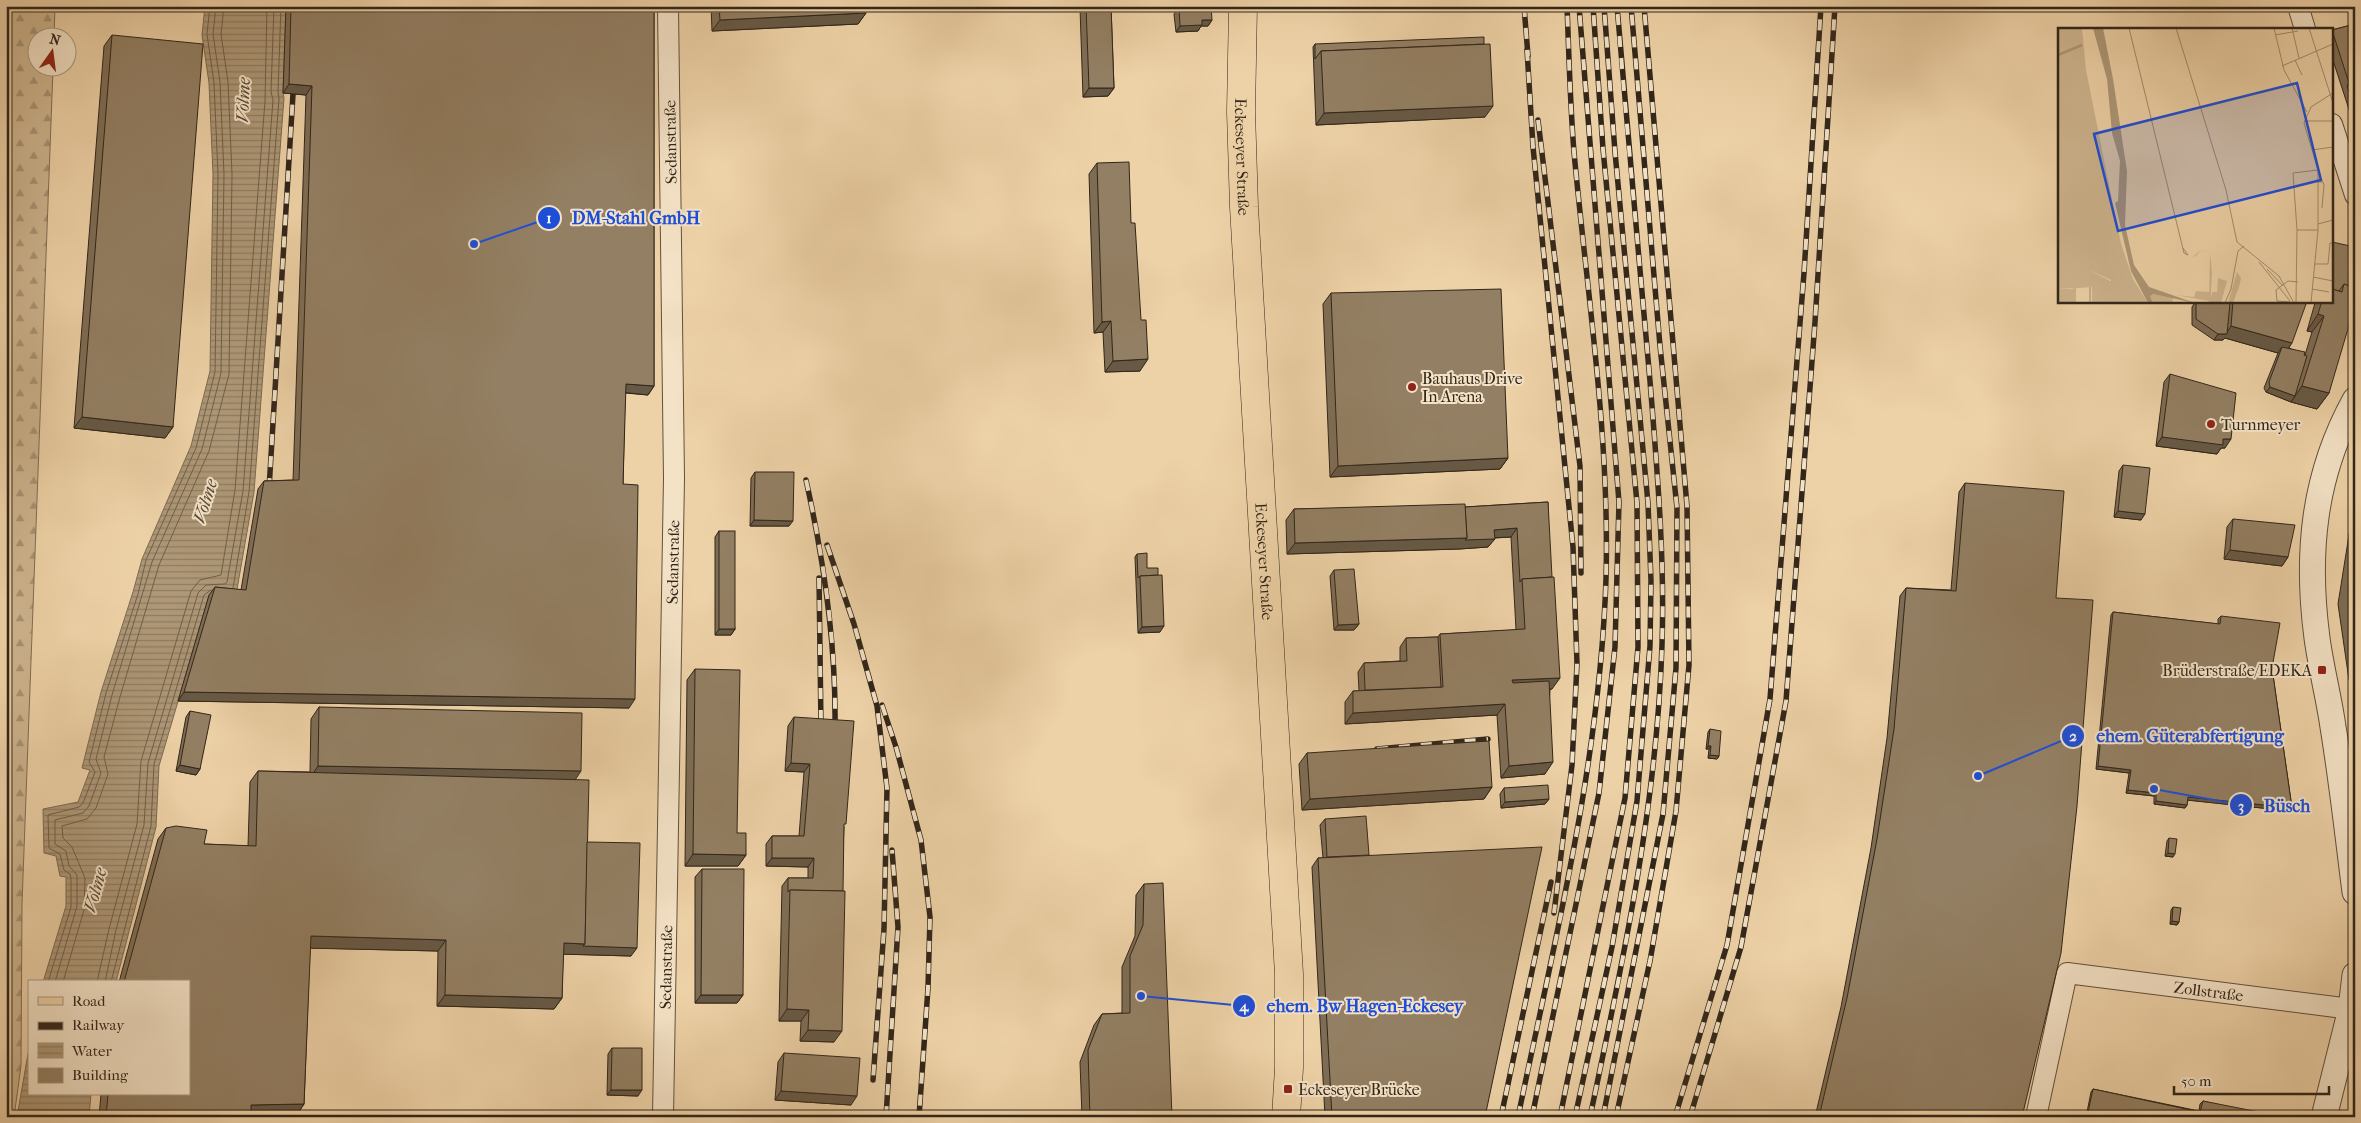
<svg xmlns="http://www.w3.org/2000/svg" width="2361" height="1123" viewBox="0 0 2361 1123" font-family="'IM FELL French Canon',serif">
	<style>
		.forest { fill: url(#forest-firs); stroke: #806e54 }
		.water { fill: url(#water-rules); stroke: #7c6a52 }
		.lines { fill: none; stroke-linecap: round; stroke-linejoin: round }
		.shore { stroke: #705f48; stroke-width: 1 }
		.minor-casing { stroke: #60513d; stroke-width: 22 }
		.tertiary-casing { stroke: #60513d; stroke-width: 27 }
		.primary-casing { stroke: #31261a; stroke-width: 29 }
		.minor { stroke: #f4e2c6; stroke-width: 20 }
		.tertiary { stroke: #f4e2c6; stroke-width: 25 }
		.primary { stroke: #eed2a7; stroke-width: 28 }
		.rail-casing { stroke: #31261a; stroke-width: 5.5 }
		.rail { stroke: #f4e2c6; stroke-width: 4; stroke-dasharray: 11; stroke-linecap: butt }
		.wall { fill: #7e6d55; stroke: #31261a }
		.shaded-wall { fill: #675945; stroke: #31261a }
		.building { fill: #937f63; stroke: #31261a }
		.poi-dot { fill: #8f2418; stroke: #f4e2c6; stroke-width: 2 }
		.labels { text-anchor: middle; stroke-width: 4; stroke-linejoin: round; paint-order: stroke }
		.street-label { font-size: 16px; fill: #31261a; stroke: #f4e2c6 }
		.poi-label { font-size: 16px; fill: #31261a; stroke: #f4e2c6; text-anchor: start }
		.water-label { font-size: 18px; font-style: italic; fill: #564836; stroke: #f4e2c6 }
		.inset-river { fill: none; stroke: #ae9877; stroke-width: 2.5 }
		.inset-road { fill: none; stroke: #a28d6f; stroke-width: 1 }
		.view { fill: #1d4ed8; fill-opacity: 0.15; stroke: #1d4ed8; stroke-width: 2.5 }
		.inset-edge { fill: none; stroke: #31261a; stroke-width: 2.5 }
		.leader { fill: none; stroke: #1d4ed8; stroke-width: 2 }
		.callout-dot { fill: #1d4ed8; stroke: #f4e2c6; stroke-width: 2 }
		.mark-label { font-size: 15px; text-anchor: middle; font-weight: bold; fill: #fff }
		.callout-label { font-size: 18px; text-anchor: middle; font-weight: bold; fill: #1d4ed8; stroke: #f4e2c6; stroke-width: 4; stroke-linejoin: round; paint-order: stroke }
	</style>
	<defs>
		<pattern id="forest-firs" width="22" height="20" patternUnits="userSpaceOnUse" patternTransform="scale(1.25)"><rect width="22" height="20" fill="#ceb58f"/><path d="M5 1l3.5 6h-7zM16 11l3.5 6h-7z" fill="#a89374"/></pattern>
		<pattern id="water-rules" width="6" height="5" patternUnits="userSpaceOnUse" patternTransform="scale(1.25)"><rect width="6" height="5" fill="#ae9877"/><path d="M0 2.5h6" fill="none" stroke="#8e7c61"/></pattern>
	</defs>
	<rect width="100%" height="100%" fill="#eed2a7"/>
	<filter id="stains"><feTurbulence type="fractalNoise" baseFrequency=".004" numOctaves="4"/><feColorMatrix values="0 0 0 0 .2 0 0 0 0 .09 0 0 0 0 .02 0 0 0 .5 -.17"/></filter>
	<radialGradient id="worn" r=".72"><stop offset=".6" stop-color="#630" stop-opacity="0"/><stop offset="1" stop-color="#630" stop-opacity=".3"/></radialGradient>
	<!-- forest -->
	<polygon class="forest" points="6,6 55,6 54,37 38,38 38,68 53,68 22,904 21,1066 14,1117 6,1117"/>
	<!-- water -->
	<g class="water">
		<polygon points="205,6 286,6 283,93 284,98 254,492 236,595 209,596 159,766 156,827 116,982 43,982 66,906 66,877 60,876 56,856 44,853 43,809 78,802 90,770 82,768 101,692 133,592 142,559 191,446 210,371 213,174 209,83 202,35"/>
		<polygon points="29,1048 29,1094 91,1094 89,1117 17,1117"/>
	</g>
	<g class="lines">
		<!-- shore -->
		<g class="shore">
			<polyline points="233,588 249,492 279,99 278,92 281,6"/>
			<polyline points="48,982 71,907 71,878 70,874 64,870 60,854 49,848 48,815 79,807 83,803 95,772 89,762 106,693 138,594 146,560 196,448 215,372 218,174 214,83 207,34 210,6"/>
			<polyline points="55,982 77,906 77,875 69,866 66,851 55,844 55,820 83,813 89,806 101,773 96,759 112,695 152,562 202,449 221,373 224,174 220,82 213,34 216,6"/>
			<polyline points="63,982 84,910 85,878 72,847 63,838 62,826 87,819 96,808 108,774 104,757 120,697 159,565 209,451 229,374 232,174 228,82 221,34 224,6"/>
			<polyline points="97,982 109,929 137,824 141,761 191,591 200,580 221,575 235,490 265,101 267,6"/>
			<polyline points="105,982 116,930 144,825 148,763 198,593 206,585 225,584 227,582 243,491 273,100 271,92 274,6"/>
			<polyline points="111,982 151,826 154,764 204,595 211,590"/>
		</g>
		<!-- minor casing -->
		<g class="minor-casing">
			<g id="minor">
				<polyline points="2298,6 2305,29"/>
				<polyline points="2332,124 2355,195"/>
				<polyline points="2340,769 2355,768"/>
				<path id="s1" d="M663,1117L674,478L668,6"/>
				<path id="s2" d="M2036,1117L2067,973L2351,1009"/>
			</g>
		</g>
		<!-- tertiary casing -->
		<g class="tertiary-casing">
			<g id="tertiary">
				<path d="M2355,400C2313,476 2306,554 2317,638C2321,668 2329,698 2333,727C2342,782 2348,837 2355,892"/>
				<polyline points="2324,1117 2351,1009 2355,975"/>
			</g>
		</g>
		<!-- primary casing -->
		<g class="primary-casing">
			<g id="primary">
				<path id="s3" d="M1243,6L1241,112L1244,207L1289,974V1068L1286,1117"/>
			</g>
		</g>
		<!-- minor -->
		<use href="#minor" class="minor"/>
		<!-- tertiary -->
		<use href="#tertiary" class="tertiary"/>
		<!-- primary -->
		<use href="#primary" class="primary"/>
		<!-- rail casing -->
		<g class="rail-casing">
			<g id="rail">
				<polyline points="1524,6 1528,56"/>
				<polyline points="1527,50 1533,147 1573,547 1577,664 1572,765 1554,913"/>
				<polyline points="1538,120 1580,466 1581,573"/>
				<path d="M806,480C824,561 836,641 835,725"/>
				<polyline points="269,489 293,94"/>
				<polyline points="827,545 854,624 877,706 887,788 884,929 873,1080"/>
				<polyline points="819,578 821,726"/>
				<polyline points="882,705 896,747 921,840 930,917 928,988 919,1117"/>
				<polyline points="1377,749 1488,739"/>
				<polyline points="886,1117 898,927 892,850"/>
				<polyline points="1501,1117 1551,882"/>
				<path d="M1518,1117C1555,939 1600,761 1606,579C1610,436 1587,294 1574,152C1570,104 1569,55 1567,6"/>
				<polyline points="1532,1117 1599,793 1615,647 1619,502 1579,6"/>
				<polyline points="1560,1117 1625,798 1638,647 1637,503 1603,149 1593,6"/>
				<polyline points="1575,1117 1612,947 1637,801 1650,646 1651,581 1648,503 1615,152 1604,6"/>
				<path d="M1590,1117C1623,961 1657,805 1662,645C1665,557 1657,469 1650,381C1639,256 1627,132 1617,6"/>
				<polyline points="1603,1117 1663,814 1676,668 1677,508 1660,346 1631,6"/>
				<polyline points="1616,1117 1650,961 1676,811 1689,665 1687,506 1644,6"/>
				<polyline points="1675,1117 1727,945 1770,699 1804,273 1821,6"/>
				<polyline points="1690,1117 1741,947 1786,701 1815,322 1835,6"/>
			</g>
		</g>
		<!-- rail -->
		<use href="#rail" class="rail"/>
	</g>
	<!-- wall -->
	<g class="wall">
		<polygon points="286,6 654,6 654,386 648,395 625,393 623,484 629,708 178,701 209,595 215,587 241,590 258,489 264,481 293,480 306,95 283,93"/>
		<polygon points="711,6 865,6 866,13 858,24 712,31"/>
		<polygon points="1081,6 1111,6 1114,88 1108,96 1083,97 1080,8"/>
		<polygon points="1179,8 1212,20 1208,26 1201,26 1198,31 1176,32 1174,14"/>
		<polygon points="2355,24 2355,128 2332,57 2332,30"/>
		<polygon points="112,35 173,427 165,438 74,428 104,46"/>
		<polygon points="1315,44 1485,117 1316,125 1313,47"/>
		<polygon points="1097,163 1131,223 1140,371 1105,372 1103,332 1094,333 1089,174"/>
		<polygon points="2355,247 2329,393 2317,409 2291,402 2266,392 2264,388 2278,353 2225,338 2223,340 2214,340 2192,325 2192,307 2196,301 2226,303 2226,301 2304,301 2289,348 2305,355 2312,332 2307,331 2315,303 2316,301 2332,301"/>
		<polygon points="1331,293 1508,458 1500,469 1330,477 1323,304"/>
		<polygon points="2170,374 2225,448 2221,448 2217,454 2156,446 2164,382"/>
		<polygon points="2123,465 2141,520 2114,517 2119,471"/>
		<polygon points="755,472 789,526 750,526 751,478"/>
		<polygon points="1965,483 2056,598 2022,1117 1815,1117 1841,1007 1871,848 1887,738 1900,596 1906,588 1951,590 1959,492"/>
		<polygon points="2355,499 2355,680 2349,680 2338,604 2352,516 2354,514 2352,513"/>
		<polygon points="1548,502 1552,689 1550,689 1545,774 1501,778 1497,715 1345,724 1345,702 1353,691 1359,691 1358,672 1364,663 1400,661 1400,647 1406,638 1438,637 1440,634 1516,630 1511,537 1495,538 1488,547 1459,549 1287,554 1286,520 1294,509 1465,507"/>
		<polygon points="2233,519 2288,557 2282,566 2224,559 2227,527"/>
		<polygon points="719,531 735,629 731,635 715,635 715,537"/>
		<polygon points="1137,554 1147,568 1160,632 1138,633 1135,557"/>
		<polygon points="1334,570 1359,624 1354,630 1334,630 1330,576"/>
		<polygon points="2113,612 2218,624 2218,619 2221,616 2272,668 2292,808 2290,811 2188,800 2187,805 2185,808 2154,804 2154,796 2126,793 2129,773 2096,769 2111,615"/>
		<polygon points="695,669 737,833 746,855 738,866 685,866 687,680"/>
		<polygon points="2355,686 2355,721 2351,692"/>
		<polygon points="319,707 576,779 587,842 631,956 563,954 562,998 554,1009 437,1006 438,951 310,948 304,1104 296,1116 251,1117 99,1117 101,1094 189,1094 189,982 119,982 158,839 166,828 204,844 248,846 250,782 258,771 310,772 311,719"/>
		<polygon points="190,711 200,769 196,775 176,771 186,717"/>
		<polygon points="794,717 844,827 834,1042 800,1041 801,1021 779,1021 782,886 788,878 808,878 808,867 766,866 766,844 772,836 799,836 804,772 785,771 788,726"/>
		<polygon points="1710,729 1719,756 1717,759 1708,758 1709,749 1706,749 1708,732"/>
		<polygon points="1307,753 1492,787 1484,799 1302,810 1299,764"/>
		<polygon points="1504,788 1549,799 1545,804 1501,808 1500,794"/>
		<polygon points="1325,819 1368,856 1485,1117 1325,1117 1312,867 1318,858 1323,858 1320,825"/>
		<polygon points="2169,838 2173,857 2165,856 2167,841"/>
		<polygon points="702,869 743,995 737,1003 695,1003 695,877"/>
		<polygon points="1144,884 1172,1117 1082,1117 1080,1062 1094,1025 1102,1014 1122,1013 1122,967 1135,936 1136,895"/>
		<polygon points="2173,907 2179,922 2177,925 2170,924 2171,910"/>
		<polygon points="612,1048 638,1096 607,1095 608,1054"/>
		<polygon points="784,1053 851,1105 775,1100 778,1062"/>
		<polygon points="2093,1089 2199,1111 2200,1104 2203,1101 2268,1117 2086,1117 2091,1092"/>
	</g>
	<!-- shaded-wall -->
	<g class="shaded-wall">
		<polygon points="866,13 858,24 712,31 720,20"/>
		<polygon points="1202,20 1212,20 1208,26 1201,26 1198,31 1176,32 1180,26"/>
		<polygon points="2355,81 2355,88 2347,86 2349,83"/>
		<polygon points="289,84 312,86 306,95 283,93"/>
		<polygon points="1089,88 1114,88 1108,96 1083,97"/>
		<polygon points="1493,106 1485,117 1316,125 1324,113"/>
		<polygon points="2318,314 2324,316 2312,332 2307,331"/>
		<polygon points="1111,321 1103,332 1094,333 1102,322"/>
		<polygon points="2231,326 2292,343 2284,355 2282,347 2278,353 2225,338 2223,340 2214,340 2218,334 2226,334"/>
		<polygon points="1148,359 1140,371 1105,372 1113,361"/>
		<polygon points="626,384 654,386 648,395 620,392"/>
		<polygon points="2302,386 2329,393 2317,409 2291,402"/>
		<polygon points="2270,387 2295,396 2291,402 2266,392"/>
		<polygon points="82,417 173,427 165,438 74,428"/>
		<polygon points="2162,437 2223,439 2231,439 2225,448 2221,448 2217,454 2156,446"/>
		<polygon points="1508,458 1500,469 1330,477 1338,466"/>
		<polygon points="2118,511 2145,514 2141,520 2114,517"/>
		<polygon points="754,520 793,521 789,526 750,526"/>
		<polygon points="1517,528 1511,537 1488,538 1494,530"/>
		<polygon points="1467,538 1495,539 1488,547 1459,549 1287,554 1295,543"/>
		<polygon points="2230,550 2288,557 2282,566 2224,559"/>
		<polygon points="1359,624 1354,630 1334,630 1338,625"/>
		<polygon points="1164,626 1160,632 1138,633 1142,627"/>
		<polygon points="719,629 735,629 731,635 715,635"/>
		<polygon points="2355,672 2355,680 2349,680"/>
		<polygon points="1560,678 1552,689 1504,692 1512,680"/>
		<polygon points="184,692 635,699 629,708 178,701"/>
		<polygon points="1505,704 1497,715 1345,724 1353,713"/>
		<polygon points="1708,746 1711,746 1709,749 1706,749"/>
		<polygon points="1710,755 1719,756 1717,759 1708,758"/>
		<polygon points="1553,762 1545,774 1501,778 1509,766"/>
		<polygon points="791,763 810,764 804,772 785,771"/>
		<polygon points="180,765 200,769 196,775 176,771"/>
		<polygon points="318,766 581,771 573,783 310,778"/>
		<polygon points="2098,766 2131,770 2129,773 2096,769"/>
		<polygon points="1492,787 1484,799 1302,810 1310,799"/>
		<polygon points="2128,790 2156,793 2154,796 2126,793"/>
		<polygon points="2188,797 2292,808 2290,811 2186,800"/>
		<polygon points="1549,799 1545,804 1501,808 1505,802"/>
		<polygon points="2156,801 2187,805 2185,808 2154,804"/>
		<polygon points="2168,853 2175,854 2173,857 2165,856"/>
		<polygon points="693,854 746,855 738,866 685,866"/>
		<polygon points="772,858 814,858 808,867 766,866"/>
		<polygon points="2172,921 2179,922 2177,925 2170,924"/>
		<polygon points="311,936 446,940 438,951 303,948"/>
		<polygon points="564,943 585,944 637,948 631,956 556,954"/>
		<polygon points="445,995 562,998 554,1009 437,1006"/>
		<polygon points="701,995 743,995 737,1003 695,1003"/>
		<polygon points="787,1009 809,1010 801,1021 779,1021"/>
		<polygon points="808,1030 842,1031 834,1042 800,1041"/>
		<polygon points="611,1090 642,1090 638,1096 607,1095"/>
		<polygon points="781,1091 857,1096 851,1105 775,1100"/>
		<polygon points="304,1104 296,1116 243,1116 251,1105"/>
	</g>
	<!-- building -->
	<g class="building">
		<polygon points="291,6 654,6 654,386 626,384 623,484 638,485 635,699 184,692 215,587 246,590 264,481 299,480 312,86 289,84"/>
		<polygon points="719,6 865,6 866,13 720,20"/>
		<polygon points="1086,6 1111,6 1114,88 1089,88"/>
		<polygon points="1211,6 1212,20 1202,20 1202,25 1180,26 1179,8"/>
		<polygon points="2355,24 2355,81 2349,83 2332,30"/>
		<polygon points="112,35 203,44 173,427 82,417"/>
		<polygon points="1484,37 1484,44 1321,51 1315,59 1315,44"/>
		<polygon points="1490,44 1493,106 1324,113 1321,51"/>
		<polygon points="2355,83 2355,109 2347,86"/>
		<polygon points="1129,162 1131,223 1135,223 1141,320 1146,320 1148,359 1113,361 1111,321 1102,322 1097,163"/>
		<polygon points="2332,242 2355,247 2355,288 2344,284 2339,291 2332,289"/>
		<polygon points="2344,284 2355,288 2355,305 2329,393 2302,386 2324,316 2318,314 2322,301 2332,301 2332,289 2342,292"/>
		<polygon points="1501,289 1508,458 1338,466 1331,293"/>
		<polygon points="2196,301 2230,303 2227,334 2218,334 2196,319"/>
		<polygon points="2233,301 2297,301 2306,304 2292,343 2231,326"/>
		<polygon points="2282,347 2305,352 2304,355 2307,356 2295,396 2270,387 2269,382"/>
		<polygon points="2170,374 2236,393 2231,439 2223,439 2223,445 2162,437"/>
		<polygon points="2123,465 2150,468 2145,514 2118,511"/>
		<polygon points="755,472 794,472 793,521 754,520"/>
		<polygon points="1965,483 2064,491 2056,598 2093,600 2077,806 2061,953 2022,1117 1819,1117 1847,998 1877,839 1894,729 1906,588 1956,591"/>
		<polygon points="1548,502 1552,577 1522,579 1520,582 1517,528 1494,530 1495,539 1465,540 1467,538 1465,507"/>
		<polygon points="1465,504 1467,538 1295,543 1294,509"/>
		<polygon points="2355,517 2355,539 2351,545 2350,545"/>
		<polygon points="2233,519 2295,525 2288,557 2230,550"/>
		<rect x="719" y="531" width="16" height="98"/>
		<polygon points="2355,551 2355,628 2349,588"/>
		<polygon points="1147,553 1147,568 1158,568 1158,575 1140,576 1138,578 1137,554"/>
		<polygon points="1354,569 1359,624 1338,625 1334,570"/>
		<polygon points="1162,575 1164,626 1142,627 1140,576"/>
		<polygon points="1554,577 1560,678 1512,680 1513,683 1549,681 1553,762 1509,766 1505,704 1353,713 1353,691 1443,687 1440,634 1525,629 1522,579"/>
		<polygon points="2113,612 2220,624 2221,616 2280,623 2272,668 2292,808 2188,797 2187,805 2156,801 2156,793 2128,790 2131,770 2098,766"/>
		<polygon points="1438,637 1441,687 1365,690 1364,663 1407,661 1406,638"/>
		<polygon points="695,669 740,670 737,833 746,833 746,855 693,854"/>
		<polygon points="319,707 582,713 581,771 318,766"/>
		<polygon points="190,711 211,715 200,769 180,765"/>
		<polygon points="794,717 854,721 846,824 844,824 843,891 790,890 788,892 788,878 813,878 814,858 772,858 772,836 804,836 810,764 791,763"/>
		<polygon points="1710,729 1721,731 1719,756 1710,755 1711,746 1708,746"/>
		<polygon points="1489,741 1492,787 1310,799 1307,753"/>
		<polygon points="258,771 589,780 585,944 564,943 562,998 445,995 446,940 311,936 304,1104 251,1105 251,1117 106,1117 108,1094 189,1094 189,982 124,982 166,828 176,826 207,830 204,844 256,846"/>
		<polygon points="1548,785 1549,799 1505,802 1504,788"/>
		<polygon points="1366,816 1369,855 1327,857 1325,819"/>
		<polygon points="2169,838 2177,839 2175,854 2168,853"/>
		<polygon points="587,842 640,843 637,948 583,946 585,944"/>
		<polygon points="1542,847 1485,1117 1332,1117 1318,858"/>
		<polygon points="702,869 744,869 743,995 701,995"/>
		<polygon points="1163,883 1172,1117 1090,1117 1088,1050 1102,1014 1130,1013 1130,956 1143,925 1144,884"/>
		<polygon points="790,890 845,891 842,1031 808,1030 809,1010 787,1009"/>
		<polygon points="2173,907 2181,908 2179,922 2172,921"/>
		<polygon points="612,1048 642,1048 642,1090 611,1090"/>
		<polygon points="784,1053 860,1058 857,1096 781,1091"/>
		<polygon points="2093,1089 2200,1112 2203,1101 2269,1114 2268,1117 2087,1117"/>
	</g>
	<!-- markers -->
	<g class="poi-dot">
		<circle cx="1412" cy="387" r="5"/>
		<circle cx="2211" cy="424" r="5"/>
		<rect x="2317" y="665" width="10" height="10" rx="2.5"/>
		<rect x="1283" y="1084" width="10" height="10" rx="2.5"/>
	</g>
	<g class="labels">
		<!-- street labels -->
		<g class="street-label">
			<text transform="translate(670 142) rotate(-91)" y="6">Sedanstraße</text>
			<text dy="6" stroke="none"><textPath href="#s3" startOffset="151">Eckeseyer Straße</textPath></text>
			<text dy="6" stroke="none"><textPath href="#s1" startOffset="555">Sedanstraße</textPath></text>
			<text dy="6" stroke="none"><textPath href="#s3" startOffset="556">Eckeseyer Straße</textPath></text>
			<text dy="6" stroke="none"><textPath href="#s1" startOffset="150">Sedanstraße</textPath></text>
			<text dy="6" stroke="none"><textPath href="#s2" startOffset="290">Zollstraße</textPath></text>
		</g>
		<!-- poi labels -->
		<g class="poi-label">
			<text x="1422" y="384">Bauhaus Drive<tspan x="1422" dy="18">In Arena</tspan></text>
			<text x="2221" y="430">Turnmeyer</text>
			<text x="2312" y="676" text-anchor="end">Brüderstraße/EDEKA</text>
			<text x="1298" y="1095">Eckeseyer Brücke</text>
		</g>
		<!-- water labels -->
		<g class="water-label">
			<text transform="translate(243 100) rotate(-88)" y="6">Volme</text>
			<text transform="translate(205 501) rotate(-73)" y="6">Volme</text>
			<text transform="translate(95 890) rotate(-75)" y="6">Volme</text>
		</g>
	</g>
	<!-- overview -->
	<g transform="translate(2058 28)">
		<rect width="275" height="275" fill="#eed2a7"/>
		<path d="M143,222H144L152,225L154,244L153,265L154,269V264H159L160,250L169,253L163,275L151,274L152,225L143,222L138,228L135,229ZM11,242H31L54,254L50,258L0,261V243ZM179,244L183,250L181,259L175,275H170Z" fill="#ceb58f"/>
		<path d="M0,0H24L28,42L63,216L75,251L90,275H34V259L52,257L53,252L31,242L0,243ZM23,256L31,259L18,260V275H0V261H14ZM138,263L152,264L151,273L118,267L136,269ZM95,266L115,270L114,275H95L92,268Z" fill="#ceb58f"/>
		<path d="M35,0H45L55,51L69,143L67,197L76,237L91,259L137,275L95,266L92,268L95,275H90L73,243L57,175L60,173L62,133L54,105L49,51Z" fill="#ae9877"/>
		<path class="inset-river" d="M0,27L24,17"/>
		<path class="inset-road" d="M71,0L126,225L130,227L125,220M118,0L168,162L179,214L221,248L236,275M216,0L226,42L249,84M234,0L241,30M251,0L275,75M217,7L240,3M237,32L244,47M224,38L275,16M246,93H275M254,122L275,119M260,154H265L266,157L264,180M260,196L275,192M239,202L235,145L260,142M201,234L232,273M257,236H270L272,215H275M209,241L225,258M255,249L275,253M32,259V275M254,261L271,264M232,274L219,273L218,262L230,253L240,254M167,275L173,261L180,223L186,218M238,275L239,202H260M253,275L260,202V142L246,95L253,79L275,65"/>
		<path class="view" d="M239,55L263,152L60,203L36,106Z"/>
		<rect width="275" height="275" class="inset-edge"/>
	</g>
	<!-- callouts -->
	<path class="leader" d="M474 244L549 218M1978 776L2073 736M2154 789L2241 805M1141 996L1244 1006"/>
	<g class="callout-dot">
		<circle cx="474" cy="244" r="5"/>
		<circle cx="1978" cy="776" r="5"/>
		<circle cx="2154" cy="789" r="5"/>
		<circle cx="1141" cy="996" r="5"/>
		<circle cx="549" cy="218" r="12"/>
		<circle cx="2073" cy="736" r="12"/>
		<circle cx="2241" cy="805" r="12"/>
		<circle cx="1244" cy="1006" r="12"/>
	</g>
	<g class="mark-label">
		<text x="549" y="223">1</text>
		<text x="2073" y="741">2</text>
		<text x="2241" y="811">3</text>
		<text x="1244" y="1011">4</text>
	</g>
	<g class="callout-label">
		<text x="636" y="224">DM-Stahl GmbH</text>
		<text x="2190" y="742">ehem. Güterabfertigung</text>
		<text x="2287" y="812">Büsch</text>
		<text x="1365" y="1012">ehem. Bw Hagen-Eckesey</text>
	</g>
	<!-- margin -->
	<rect width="2361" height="1123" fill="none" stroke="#eed2a7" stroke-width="25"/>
	<rect x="8" y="8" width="2346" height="1108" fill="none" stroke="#31261a" stroke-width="2.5"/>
	<rect x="12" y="12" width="2336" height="1098" fill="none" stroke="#31261a"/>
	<!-- legend -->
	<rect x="28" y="980" width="162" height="115" fill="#f4e2c6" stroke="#a69781"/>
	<rect x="38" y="997" width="25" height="8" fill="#eed2a7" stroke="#a69781"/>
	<text x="72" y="1006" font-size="15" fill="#31261a">Road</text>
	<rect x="38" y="1022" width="25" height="8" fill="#31261a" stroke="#a69781"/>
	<text x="72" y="1030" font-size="15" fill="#31261a">Railway</text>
	<rect x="38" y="1043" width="25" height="15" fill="url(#water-rules)" stroke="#a69781"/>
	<text x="72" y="1056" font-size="15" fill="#31261a">Water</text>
	<rect x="38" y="1068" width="25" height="15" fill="#937f63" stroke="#a69781"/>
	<text x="72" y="1080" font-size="15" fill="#31261a">Building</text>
	<!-- north arrow -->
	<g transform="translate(52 52) rotate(14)"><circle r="24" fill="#f4e2c6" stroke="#a69781"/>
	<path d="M0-4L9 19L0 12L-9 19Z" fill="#8f2418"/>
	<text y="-8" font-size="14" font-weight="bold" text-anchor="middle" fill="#31261a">N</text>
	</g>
	<!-- scale -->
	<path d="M2174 1086v8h155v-8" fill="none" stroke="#31261a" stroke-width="2.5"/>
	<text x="2181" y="1086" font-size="15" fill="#31261a" stroke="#f4e2c6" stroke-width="4" paint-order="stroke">50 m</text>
	<rect width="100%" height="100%" filter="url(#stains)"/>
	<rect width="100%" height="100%" fill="url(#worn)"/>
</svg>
